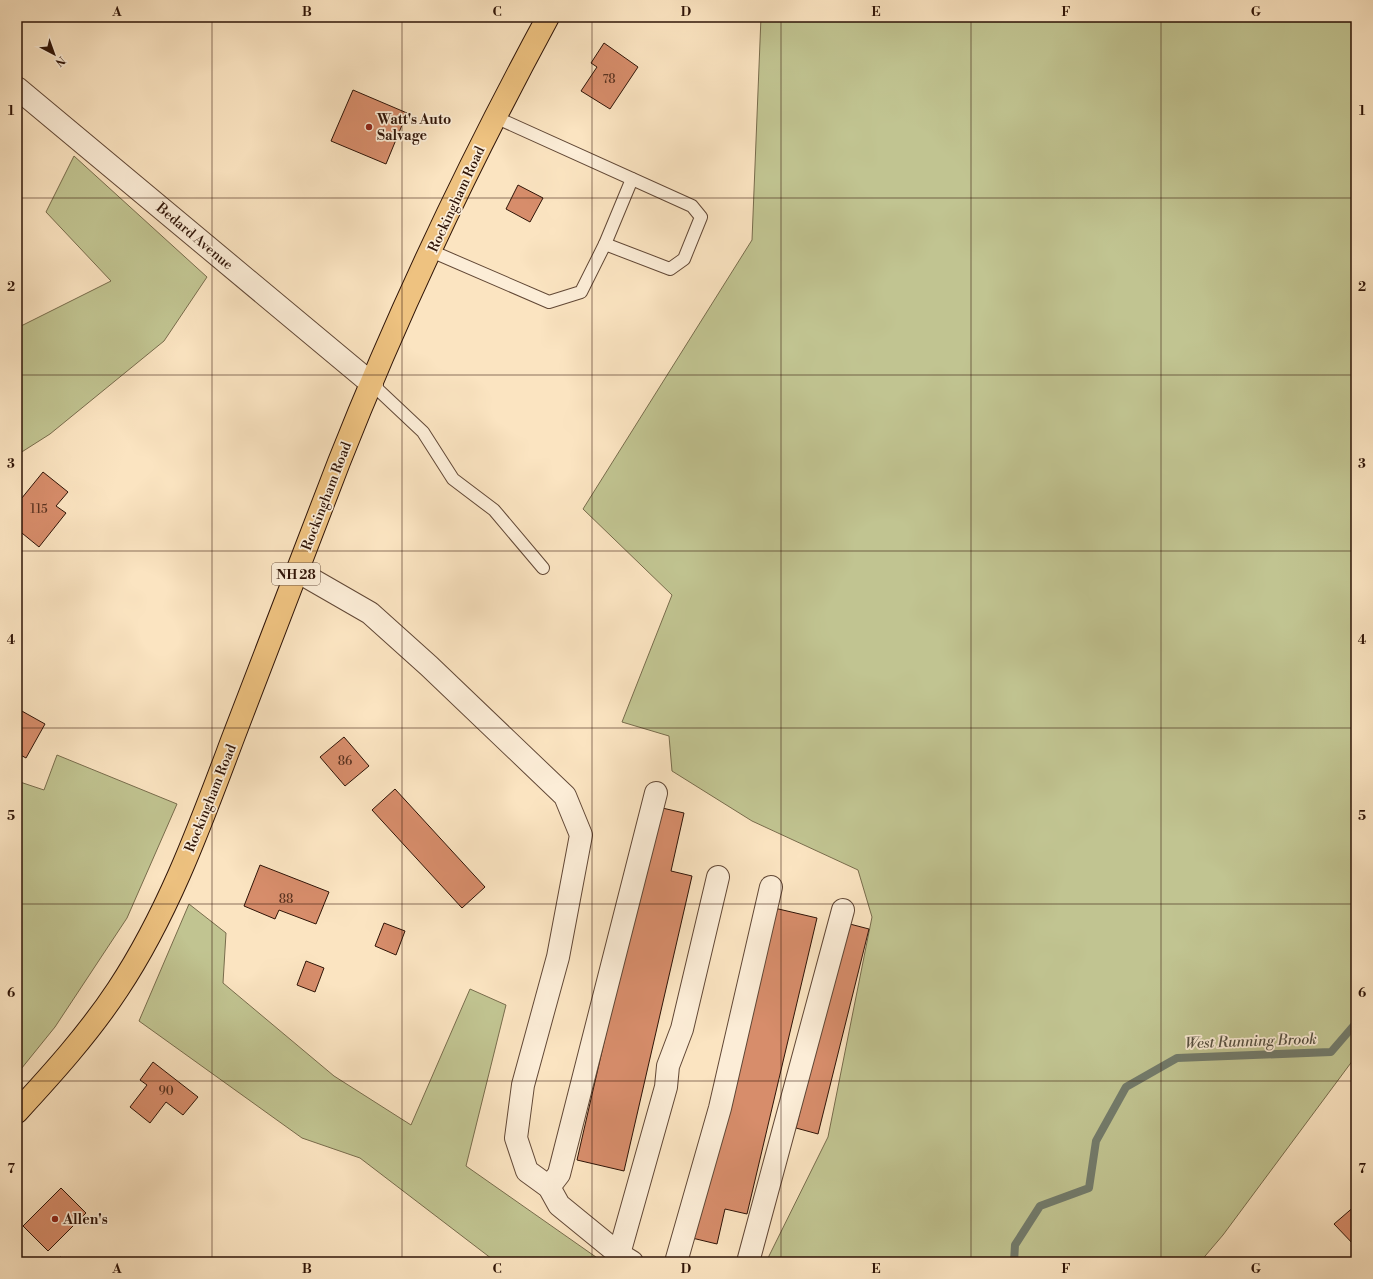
<svg xmlns="http://www.w3.org/2000/svg" width="1373" height="1279" viewBox="0 0 1373 1279" font-family="'Libre Bodoni',serif">
	<style>
		.green { fill: #c1c491; stroke: #786c4c }
		.lines { fill: none; stroke-linecap: round; stroke-linejoin: round }
		.stream { stroke: #737b6b; stroke-width: 8 }
		.building { fill: #d78d6b; stroke: #2f1407 }
		.lane-casing { stroke: #624836; stroke-width: 14 }
		.street-casing { stroke: #624836; stroke-width: 24 }
		.primary-casing { stroke: #2f1407; stroke-width: 24 }
		.lane { stroke: #fcedd7; stroke-width: 12 }
		.street { stroke: #fcedd7; stroke-width: 22 }
		.primary { stroke: #eec280; stroke-width: 22 }
		.grid { fill: none; stroke: #2f1407; stroke-width: 1; stroke-opacity: 0.55 }
		.poi-dot { fill: #8f2418; stroke: #fcedd7; stroke-width: 1.5 }
		.labels { text-anchor: middle; stroke-width: 3.5; stroke-linejoin: round; paint-order: stroke }
		.number-label { font-size: 12px; fill: #593220 }
		.shield { fill: #fcedd7; stroke: #6c5545; stroke-width: 1 }
		.shield-label { font-size: 13px; font-weight: bold; fill: #2f1407 }
		.poi-label { font-size: 14px; font-weight: bold; fill: #2f1407; stroke: #fcedd7; text-anchor: start }
		.street-label { font-size: 14px; fill: #2f1407; stroke: #fcedd7 }
		.water-label { font-size: 15px; font-style: italic; fill: #575041; stroke: #fcedd7 }
		.neatline { fill: none; stroke: #2f1407; stroke-width: 1.5 }
		.grid-label { font-size: 13px; text-anchor: middle; font-weight: bold; fill: #2f1407 }
	</style>
	<rect width="100%" height="100%" fill="#fbe4c1"/>
	<filter id="stains"><feTurbulence type="fractalNoise" baseFrequency=".005" numOctaves="4"/><feColorMatrix values="0 0 0 0 .2 0 0 0 0 .09 0 0 0 0 .02 0 0 0 .5 -.17"/></filter>
	<radialGradient id="worn" r=".72"><stop offset=".6" stop-color="#630" stop-opacity="0"/><stop offset="1" stop-color="#630" stop-opacity=".3"/></radialGradient>
	<!-- green -->
	<g class="green">
		<polygon points="761,17 1356,17 1356,1056 1223,1235 1200,1262 766,1262 828,1137 872,917 858,870 752,821 672,771 669,736 622,722 672,595 583,509 752,240"/>
		<polygon points="74,156 207,277 164,341 50,434 17,455 17,328 111,281 46,212"/>
		<polygon points="57,755 177,804 127,918 55,1027 17,1074 17,781 44,790"/>
		<polygon points="189,904 226,933 223,983 334,1076 411,1125 470,989 506,1005 466,1166 603,1262 496,1262 360,1158 302,1138 139,1021"/>
	</g>
	<g class="lines">
		<!-- stream -->
		<polyline class="stream" points="1014,1262 1015,1245 1040,1206 1089,1188 1096,1141 1126,1087 1177,1058 1331,1052 1356,1023"/>
	</g>
	<!-- building -->
	<g class="building">
		<polygon points="604,43 638,67 610,109 581,91 597,67 591,63"/>
		<polygon points="353,90 407,113 386,164 331,141"/>
		<polygon points="518,185 543,198 530,222 506,209"/>
		<polygon points="43,472 68,492 56,506 66,513 39,547 17,529 17,524 21,519 17,515 17,504"/>
		<polygon points="20,710 45,724 26,758 17,753 17,714"/>
		<polygon points="344,737 369,766 345,786 320,757"/>
		<polygon points="395,789 485,887 462,908 372,810"/>
		<polygon points="658,807 684,813 671,871 692,876 624,1171 577,1160"/>
		<polygon points="260,865 329,892 316,924 279,910 275,919 244,906"/>
		<polygon points="770,907 817,918 747,1214 725,1209 717,1244 692,1238"/>
		<polygon points="384,923 405,931 396,955 375,946"/>
		<polygon points="846,923 869,929 818,1134 796,1128"/>
		<polygon points="306,961 324,968 315,992 297,985"/>
		<polygon points="153,1062 198,1097 183,1115 166,1102 150,1123 130,1107 147,1085 140,1080"/>
		<polygon points="61,1188 86,1213 48,1251 23,1226"/>
		<polygon points="1356,1205 1356,1247 1334,1224"/>
		<polygon points="60,1257 75,1262 59,1262"/>
	</g>
	<g class="lines">
		<!-- lane casing -->
		<g class="lane-casing">
			<g id="lane">
				<polyline points="605,244 632,179"/>
				<polyline points="431,251 549,302 581,292 605,244 670,269 684,259 701,217 692,206 495,117"/>
				<polyline points="372,384 423,432 453,479 494,510 543,568"/>
			</g>
		</g>
		<!-- street casing -->
		<g class="street-casing">
			<g id="street">
				<polyline points="17,88 372,384"/>
				<polyline points="297,571 370,613 429,666 565,796 581,835 558,957 523,1085 516,1138 527,1171 549,1187 559,1205 619,1254 632,1262"/>
				<polyline points="549,1187 559,1174 656,793"/>
				<polyline points="619,1254 666,1087 668,1066 682,1029 718,877"/>
				<polyline points="676,1262 720,1108 771,887"/>
				<polyline points="748,1262 843,910"/>
			</g>
		</g>
		<!-- primary casing -->
		<g class="primary-casing">
			<path id="primary" d="M17,1112C53,1073 89,1033 118,989C169,912 201,823 233,738C268,646 303,554 339,462C399,310 470,161 548,17"/>
		</g>
		<!-- lane -->
		<use href="#lane" class="lane"/>
		<!-- street -->
		<use href="#street" class="street"/>
		<!-- primary -->
		<use href="#primary" class="primary"/>
	</g>
	<!-- grid -->
	<path class="grid" d="M212,17V1262M402,17V1262M592,17V1262M781,17V1262M971,17V1262M1161,17V1262M17,198H1356M17,375H1356M17,551H1356M17,728H1356M17,904H1356M17,1081H1356"/>
	<!-- markers -->
	<g class="poi-dot">
		<circle cx="369" cy="127" r="4"/>
		<circle cx="55" cy="1219" r="4"/>
	</g>
	<g class="labels">
		<!-- number labels -->
		<g class="number-label">
			<text x="609" y="83">78</text>
			<text x="39" y="513">115</text>
			<text x="345" y="765">86</text>
			<text x="286" y="903">88</text>
			<text x="166" y="1095">90</text>
		</g>
		<!-- shield labels -->
		<rect class="shield" x="272" y="563" width="48" height="22" rx="3"/>
		<g class="shield-label">
			<text x="296" y="579">NH 28</text>
		</g>
		<!-- poi labels -->
		<g class="poi-label">
			<text x="377" y="124">Watt's Auto<tspan x="377" dy="16">Salvage</tspan></text>
			<text x="63" y="1224">Allen's</text>
		</g>
		<!-- street labels -->
		<g class="street-label">
			<text transform="translate(456 199) rotate(-65)" y="5">Rockingham Road</text>
			<text transform="translate(195 236) rotate(40)" y="5">Bedard Avenue</text>
			<text transform="translate(326 496) rotate(-69)" y="5">Rockingham Road</text>
			<text transform="translate(210 798) rotate(-68)" y="5">Rockingham Road</text>
		</g>
		<!-- water labels -->
		<g class="water-label">
			<text transform="translate(1251 1041) rotate(-2)" y="5">West Running Brook</text>
		</g>
	</g>
	<!-- margin -->
	<rect width="1373" height="1279" fill="none" stroke="#fbe4c1" stroke-width="44"/>
	<!-- north arrow -->
	<g transform="translate(54 54) rotate(139)" stroke="#fcedd7" stroke-width="3" paint-order="stroke">
	<path d="M0-3L7 15L0 10L-7 15Z" fill="#2f1407"/>
	<text y="-6" font-size="11" font-weight="bold" text-anchor="middle" fill="#2f1407">N</text>
	</g>
	<rect x="22" y="22" width="1329" height="1235" class="neatline"/>
	<g class="grid-label">
		<text x="117" y="16">A</text>
		<text x="307" y="16">B</text>
		<text x="497" y="16">C</text>
		<text x="686" y="16">D</text>
		<text x="876" y="16">E</text>
		<text x="1066" y="16">F</text>
		<text x="1256" y="16">G</text>
		<text x="11" y="115">1</text>
		<text x="1362" y="115">1</text>
		<text x="11" y="291">2</text>
		<text x="1362" y="291">2</text>
		<text x="11" y="468">3</text>
		<text x="1362" y="468">3</text>
		<text x="11" y="644">4</text>
		<text x="1362" y="644">4</text>
		<text x="11" y="820">5</text>
		<text x="1362" y="820">5</text>
		<text x="11" y="997">6</text>
		<text x="1362" y="997">6</text>
		<text x="11" y="1173">7</text>
		<text x="1362" y="1173">7</text>
		<text x="117" y="1273">A</text>
		<text x="307" y="1273">B</text>
		<text x="497" y="1273">C</text>
		<text x="686" y="1273">D</text>
		<text x="876" y="1273">E</text>
		<text x="1066" y="1273">F</text>
		<text x="1256" y="1273">G</text>
	</g>
	<rect width="100%" height="100%" filter="url(#stains)"/>
	<rect width="100%" height="100%" fill="url(#worn)"/>
</svg>
